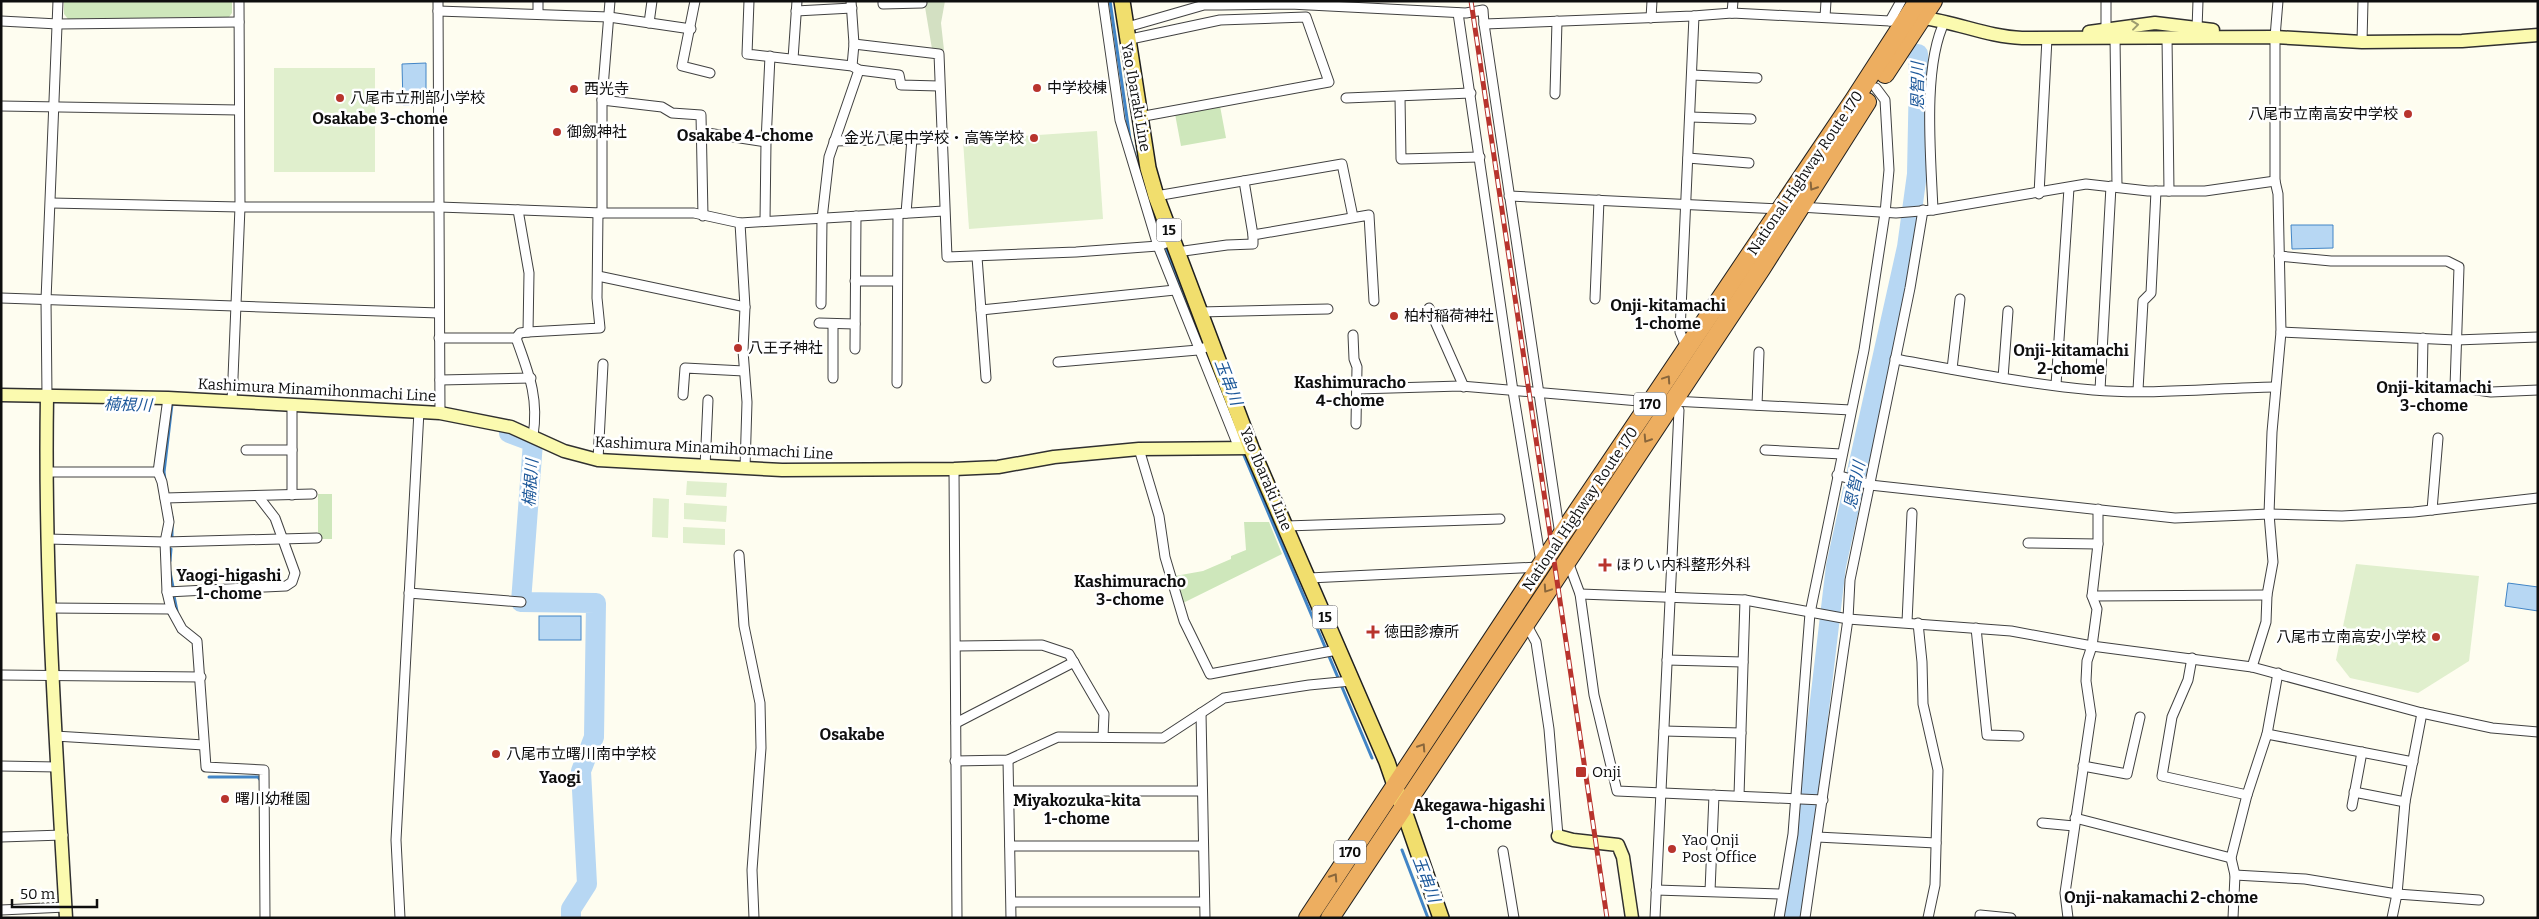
<svg xmlns="http://www.w3.org/2000/svg" width="2539" height="919" viewBox="0 0 2539 919" font-family="Bitter,'Noto Sans JP',serif">
	<style>
		.green { fill: #cee7bb }
		.cemetery { fill: #d3e0c2 }
		.pitch { fill: #e0efcd }
		.water { fill: #b7d7f3; stroke: #4285c6 }
		.lines { fill: none; stroke-linecap: round; stroke-linejoin: round }
		.stream { stroke: #4285c6; stroke-width: 3 }
		.river { stroke: #b7d7f3; stroke-width: 20 }
		.street-casing { stroke: #414141; stroke-width: 11 }
		.secondary-casing { stroke: #303030; stroke-width: 15 }
		.primary-casing { stroke: #1f1f1f; stroke-width: 18 }
		.highway-casing { stroke: #1f1f1f; stroke-width: 20 }
		.street { stroke: #fff; stroke-width: 9 }
		.secondary { stroke: #fbfaaf; stroke-width: 12 }
		.primary { stroke: #f1de6d; stroke-width: 15 }
		.highway { stroke: #edae60; stroke-width: 18 }
		.rail-casing { stroke: #b8342d; stroke-width: 5 }
		.rail { stroke: #fff; stroke-width: 3; stroke-dasharray: 9; stroke-linecap: butt }
		.oneway { stroke: #9c9c6f }
		.oneway2 { stroke: #89663b }
		.poi-dot { fill: #b8342d; stroke: #fff; stroke-width: 2 }
		.labels { text-anchor: middle; stroke-width: 5; stroke-linejoin: round; paint-order: stroke }
		.shield { fill: #fff; stroke: #565656; stroke-width: 1 }
		.shield-label { font-size: 14px; font-weight: bold; fill: #0e0e0e }
		.poi-label { font-size: 15px; fill: #0e0e0e; stroke: #fff; text-anchor: start }
		.street-label { font-size: 15px; fill: #0e0e0e; stroke: #fff }
		.water-label { font-size: 16px; font-style: italic; fill: #1d589a; stroke: #fff }
		.neighbourhood-label { font-size: 16px; font-weight: bold; fill: #0e0e0e; stroke: #fff }
	</style>
	<rect width="100%" height="100%" fill="#fefdf0"/>
	<!-- green -->
	<g class="green">
		<polygon points="64,1 232,1 232,13 229,17 68,19 64,14"/>
		<polygon points="1220,106 1226,138 1181,146 1175,114"/>
		<rect x="318" y="494" width="14" height="45"/>
		<polygon points="1244,522 1269,522 1282,554 1183,603 1175,576 1203,571 1231,559 1231,556 1246,550"/>
	</g>
	<!-- cemetery -->
	<polygon class="cemetery" points="924,1 945,1 941,23 944,50 932,49"/>
	<!-- pitch -->
	<g class="pitch">
		<rect x="274" y="68" width="101" height="104"/>
		<polygon points="1097,131 1103,219 969,229 963,140"/>
		<polygon points="687,481 727,483 726,497 686,495"/>
		<polygon points="653,498 669,499 668,538 652,537"/>
		<polygon points="684,503 727,506 726,522 684,519"/>
		<polygon points="683,527 725,529 725,545 683,543"/>
		<polygon points="2356,564 2479,576 2469,661 2418,693 2350,678 2336,660"/>
	</g>
	<!-- water -->
	<g class="water">
		<polygon points="426,63 426,105 403,105 402,64"/>
		<polygon points="2291,225 2333,225 2333,248 2292,249"/>
		<polygon points="2508,583 2538,587 2538,611 2505,606"/>
		<rect x="539" y="616" width="42" height="24"/>
	</g>
	<g class="lines">
		<!-- stream -->
		<g class="stream">
			<polyline points="1110,1 1130,139 1152,210 1196,330"/>
			<polyline points="1243,453 1372,758"/>
			<polyline points="165,480 164,472 172,404"/>
			<polyline points="172,539 172,517"/>
			<polyline points="170,561 171,549"/>
			<polyline points="170,572 173,587"/>
			<polyline points="174,596 177,611"/>
			<polyline points="209,777 258,777 262,782"/>
			<polyline points="1402,850 1428,918"/>
		</g>
		<!-- river -->
		<g class="river">
			<polyline points="509,433 533,442 521,602 596,603 594,737 581,771 587,884 571,909 571,918"/>
			<polyline points="1792,918 1804,836 1836,566 1907,247 1917,174 1919,73 1918,54"/>
		</g>
		<!-- street casing -->
		<g class="street-casing">
			<g id="street">
				<polyline points="438,1 440,413"/>
				<polyline points="538,1 538,13"/>
				<polyline points="695,1 682,66 710,73"/>
				<polyline points="749,1 747,54 852,66 859,70 899,75 901,85 939,86"/>
				<polyline points="851,1 854,44 852,66"/>
				<polyline points="883,1 883,4 922,3"/>
				<polyline points="1103,1 1120,120 1158,246 1239,448"/>
				<polyline points="2106,1 2106,28"/>
				<polyline points="438,11 609,17 691,29"/>
				<polyline points="796,11 852,8"/>
				<polyline points="1458,13 1513,391 1541,562"/>
				<polyline points="1732,13 1733,1"/>
				<polyline points="1825,17 1826,1"/>
				<polyline points="1651,18 1652,1"/>
				<polyline points="1,21 58,24 239,22"/>
				<polyline points="1890,21 1901,1"/>
				<polyline points="649,23 652,1"/>
				<polyline points="1484,24 1560,535"/>
				<polyline points="1124,28 1204,5 1221,5 1290,4 1466,13 1483,10 1484,24 1693,16 1732,13 1890,21 1905,20"/>
				<polyline points="2197,29 2198,1"/>
				<polyline points="2115,37 2117,186"/>
				<polyline points="2167,37 2169,191"/>
				<polyline points="1126,40 1220,20 1306,17 1329,82 1139,117"/>
				<polyline points="2362,42 2363,1"/>
				<polyline points="854,44 939,54 947,257 1076,252 1158,246 1173,240"/>
				<polyline points="793,59 797,1"/>
				<polyline points="1692,75 1757,78"/>
				<polyline points="1555,94 1557,21"/>
				<polyline points="1400,97 1401,159 1480,157"/>
				<polyline points="1346,98 1471,93"/>
				<polyline points="602,100 662,107 672,113 701,115 703,216"/>
				<polyline points="1,106 239,110"/>
				<polyline points="1690,117 1751,119"/>
				<polyline points="701,132 766,142"/>
				<polyline points="834,141 920,139"/>
				<polyline points="1688,158 1749,163"/>
				<polyline points="1244,181 1253,235"/>
				<polyline points="2039,194 2047,38"/>
				<polyline points="1156,196 1342,164 1353,217"/>
				<polyline points="1509,196 1781,209"/>
				<polyline points="51,203 240,207 439,207 602,213 694,213 740,223 944,211"/>
				<polyline points="1800,207 1896,213 1933,210 2086,184 2148,191 2205,191 2275,181"/>
				<polyline points="518,210 529,273 528,332"/>
				<path d="M1933,210C1931,158 1922,66 1945,21"/>
				<polyline points="602,213 602,100 610,1"/>
				<polyline points="906,213 912,139"/>
				<polyline points="765,221 766,142 770,56"/>
				<polyline points="740,223 745,307 743,351 747,402 745,468"/>
				<polyline points="1177,252 1227,245 1253,244 1253,235 1369,215 1374,301"/>
				<polyline points="2279,256 2331,261 2447,261 2459,267 2455,387 2491,392 2538,390"/>
				<polyline points="977,257 986,378"/>
				<polyline points="598,276 745,307"/>
				<polyline points="855,281 897,281"/>
				<polyline points="1,298 439,313"/>
				<polyline points="1595,299 1599,200"/>
				<polyline points="821,304 822,219 829,157 859,70"/>
				<polyline points="1429,308 1464,387"/>
				<polyline points="981,310 1175,290"/>
				<polyline points="1200,312 1328,309"/>
				<polyline points="819,323 855,324"/>
				<polyline points="833,324 833,378"/>
				<polyline points="2281,332 2456,340 2538,337"/>
				<polyline points="1353,335 1354,359 1357,367 1356,424"/>
				<polyline points="439,338 516,338 520,333 528,332 600,328 597,298 598,213"/>
				<path d="M516,338C529,374 539,398 533,436"/>
				<polyline points="2423,338 2422,389 2455,387"/>
				<polyline points="855,349 856,216"/>
				<polyline points="1687,349 1680,332 1694,16"/>
				<path d="M1895,359C1961,371 2027,384 2093,390C2153,395 2215,388 2275,387"/>
				<polyline points="1058,362 1198,350 1212,345"/>
				<polyline points="1952,369 1960,299"/>
				<polyline points="2003,378 2008,311"/>
				<polyline points="440,380 531,378"/>
				<polyline points="897,383 898,214"/>
				<polyline points="2056,385 2069,188"/>
				<polyline points="1357,389 1461,386 1651,402"/>
				<polyline points="2100,390 2111,186"/>
				<polyline points="2138,390 2143,301 2151,293 2156,191"/>
				<polyline points="683,395 685,368 744,371"/>
				<polyline points="47,396 46,300 58,1"/>
				<polyline points="168,398 158,472 162,482 169,522 165,542 167,592 171,609 182,629 197,641 206,767 264,770 265,918"/>
				<polyline points="1672,401 1851,410"/>
				<polyline points="232,402 240,207 239,1"/>
				<polyline points="292,404 292,495"/>
				<polyline points="1757,405 1759,352"/>
				<polyline points="1139,449 1159,516 1165,557 1184,621 1210,674 1337,650"/>
				<polyline points="246,450 292,450"/>
				<polyline points="1765,450 1842,454"/>
				<polyline points="598,460 603,364"/>
				<polyline points="705,467 708,400"/>
				<polyline points="954,469 957,918"/>
				<polyline points="46,472 158,472"/>
				<polyline points="1837,475 1870,485 2175,518 2269,514 2342,516 2414,512 2538,498"/>
				<polyline points="165,498 312,494"/>
				<polyline points="2432,510 2438,438"/>
				<polyline points="1286,526 1500,519"/>
				<polyline points="47,539 165,542 317,538"/>
				<polyline points="2028,543 2098,544"/>
				<polyline points="739,555 744,626 760,703 761,748 752,870 754,918"/>
				<polyline points="1567,559 1580,594 1594,695 1617,791 1823,800"/>
				<polyline points="1309,578 1539,567"/>
				<polyline points="167,592 286,586 292,582 295,573 275,518 258,496"/>
				<polyline points="409,593 521,602"/>
				<polyline points="1580,594 1745,600 1848,619 2011,631 2092,646 2252,667 2422,713 2492,728 2538,732"/>
				<polyline points="2092,596 2267,595"/>
				<polyline points="49,608 171,609"/>
				<polyline points="1525,622 1536,642 1549,729 1558,836"/>
				<polyline points="1907,622 1912,513"/>
				<polyline points="1918,623 1922,662 1923,704 1938,770 1935,885 1928,918"/>
				<polyline points="1976,628 1987,735 2019,736"/>
				<polyline points="957,646 1042,645 1069,654 1104,714 1103,737"/>
				<polyline points="2192,658 2188,680 2172,717 2162,776 2247,795"/>
				<polyline points="1667,660 1743,662"/>
				<polyline points="2252,667 2266,622 2267,595 2273,562 2269,514 2272,432 2281,332 2278,194 2275,181 2275,37 2278,1"/>
				<polyline points="1,675 201,677"/>
				<polyline points="1201,713 1205,918"/>
				<polyline points="956,723 1074,662"/>
				<polyline points="1664,731 1741,733"/>
				<polyline points="2267,734 2413,762"/>
				<polyline points="55,736 204,745"/>
				<polyline points="1008,760 1011,918"/>
				<polyline points="955,761 1008,760 1058,737 1163,738 1224,698 1309,685 1351,681"/>
				<polyline points="1,766 57,767"/>
				<polyline points="2083,766 2127,774 2140,717"/>
				<polyline points="1009,791 1202,791"/>
				<polyline points="2354,792 2405,802"/>
				<polyline points="1739,796 1745,600"/>
				<polyline points="2352,806 2362,752"/>
				<polyline points="2075,818 2231,858"/>
				<polyline points="2042,823 2074,826"/>
				<polyline points="1,837 63,835"/>
				<polyline points="1817,837 1936,843"/>
				<polyline points="1010,846 1203,846"/>
				<polyline points="1503,851 1514,918"/>
				<polyline points="2235,875 2305,879 2397,894 2405,802 2422,713"/>
				<polyline points="1656,890 1782,894"/>
				<polyline points="1710,891 1714,795"/>
				<polyline points="1012,902 1204,902"/>
				<polyline points="1,910 66,907"/>
				<polyline points="400,918 396,840 419,411"/>
				<polyline points="1655,918 1679,410 1669,404"/>
				<polyline points="1779,918 1793,834 1810,613 1864,350 1885,213 1889,170 1885,100 1876,88"/>
				<polyline points="1805,918 1848,619 1850,580 1910,288 1923,210"/>
				<polyline points="1980,918 1980,915 2011,918"/>
				<polyline points="2068,918 2065,893 2091,715 2086,681 2087,661 2092,646 2097,609 2092,596 2098,544 2098,509"/>
				<polyline points="2233,918 2235,875 2231,858 2247,795 2267,734 2278,673"/>
				<polyline points="2392,918 2397,894 2479,900"/>
			</g>
		</g>
		<!-- secondary casing -->
		<g class="secondary-casing">
			<g id="secondary">
				<path d="M1923,18C1957,22 1988,37 2022,38L2275,37L2362,42L2462,41L2538,35"/>
				<polyline points="2089,32 2155,23 2213,30"/>
				<polyline points="1,395 168,398 440,413 511,427 564,451 598,460 782,470 954,469 998,467 1054,457 1139,449 1251,448"/>
				<path d="M47,396C44,571 56,744 66,918"/>
				<polyline points="1558,836 1573,840 1618,845 1623,857 1632,918"/>
			</g>
		</g>
		<!-- primary casing -->
		<g class="primary-casing">
			<polyline id="primary" points="1122,1 1148,168 1156,196 1251,448 1387,762 1441,918"/>
		</g>
		<!-- highway casing -->
		<g class="highway-casing">
			<g id="highway">
				<polyline points="1885,74 1933,1"/>
				<polyline points="1308,918 1542,564 1854,100 1918,1"/>
				<polyline points="1330,918 1761,269 1867,102"/>
			</g>
		</g>
		<!-- street -->
		<use href="#street" class="street"/>
		<!-- secondary -->
		<use href="#secondary" class="secondary"/>
		<!-- primary -->
		<use href="#primary" class="primary"/>
		<!-- highway -->
		<use href="#highway" class="highway"/>
		<!-- rail casing -->
		<g class="rail-casing">
			<polyline id="rail" points="1471,1 1607,918"/>
		</g>
		<!-- rail -->
		<use href="#rail" class="rail"/>
	</g>
	<!-- one-way arrows -->
	<defs><path id="oneway-chevron" d="M-2-3.5L2.5 0L-2 3.5" fill="none" stroke-width="1.6" stroke-linecap="round" stroke-linejoin="round" transform="scale(1.25)"/></defs>
	<use class="oneway" href="#oneway-chevron" transform="translate(2135 25) rotate(-7)"/>
	<g class="oneway2">
		<use href="#oneway-chevron" transform="translate(1813 187) rotate(123)"/>
		<use href="#oneway-chevron" transform="translate(1667 379) rotate(-56)"/>
		<use href="#oneway-chevron" transform="translate(1647 439) rotate(123)"/>
		<use href="#oneway-chevron" transform="translate(1547 589) rotate(124)"/>
		<use href="#oneway-chevron" transform="translate(1422 747) rotate(-57)"/>
		<use href="#oneway-chevron" transform="translate(1334 877) rotate(-57)"/>
	</g>
	<!-- markers -->
	<g class="poi-dot">
		<circle cx="1037" cy="88" r="5"/>
		<circle cx="574" cy="89" r="5"/>
		<circle cx="340" cy="98" r="5"/>
		<circle cx="2408" cy="114" r="5"/>
		<circle cx="557" cy="132" r="5"/>
		<circle cx="1034" cy="138" r="5"/>
		<circle cx="1394" cy="316" r="5"/>
		<circle cx="738" cy="348" r="5"/>
		<path d="M1602.5 557.5h5v5h5v5h-5v5h-5v-5h-5v-5h5z"/>
		<path d="M1370.5 624.5h5v5h5v5h-5v5h-5v-5h-5v-5h5z"/>
		<circle cx="2436" cy="637" r="5"/>
		<circle cx="496" cy="754" r="5"/>
		<rect x="1575" y="766" width="12" height="12" rx="2.5"/>
		<circle cx="225" cy="799" r="5"/>
		<circle cx="1672" cy="849" r="5"/>
	</g>
	<g class="labels">
		<!-- shield labels -->
		<g class="shield">
			<rect x="1156.5" y="218.5" width="25" height="23" rx="4"/>
			<rect x="1634" y="392.5" width="32" height="23" rx="4"/>
			<rect x="1312.5" y="605.5" width="25" height="23" rx="4"/>
			<rect x="1334" y="840.5" width="32" height="23" rx="4"/>
		</g>
		<g class="shield-label">
			<text x="1169" y="235">15</text>
			<text x="1650" y="409">170</text>
			<text x="1325" y="622">15</text>
			<text x="1350" y="857">170</text>
		</g>
		<!-- poi labels -->
		<g class="poi-label">
			<text x="1047" y="93">中学校棟</text>
			<text x="584" y="94">西光寺</text>
			<text x="350" y="103">八尾市立刑部小学校</text>
			<text x="2398" y="119" text-anchor="end">八尾市立南高安中学校</text>
			<text x="567" y="137">御劔神社</text>
			<text x="1024" y="143" text-anchor="end">金光八尾中学校・高等学校</text>
			<text x="1404" y="321">柏村稲荷神社</text>
			<text x="748" y="353">八王子神社</text>
			<text x="1616" y="570">ほりい内科整形外科</text>
			<text x="1384" y="637">徳田診療所</text>
			<text x="2426" y="642" text-anchor="end">八尾市立南高安小学校</text>
			<text x="506" y="759">八尾市立曙川南中学校</text>
			<text x="1592" y="777">Onji</text>
			<text x="235" y="804">曙川幼稚園</text>
			<text x="1682" y="845">Yao Onji<tspan x="1682" dy="17">Post Office</tspan></text>
		</g>
		<!-- street labels -->
		<g class="street-label">
			<text transform="translate(1136 97) rotate(80)" y="5">Yao Ibaraki Line</text>
			<text transform="translate(1805 173) rotate(-56)" y="5">National Highway Route 170</text>
			<text transform="translate(317 390) rotate(3)" y="5">Kashimura Minamihonmachi Line</text>
			<text transform="translate(714 448) rotate(3)" y="5">Kashimura Minamihonmachi Line</text>
			<text transform="translate(1266 479) rotate(67)" y="5">Yao Ibaraki Line</text>
			<text transform="translate(1580 509) rotate(-56)" y="5">National Highway Route 170</text>
		</g>
		<!-- water labels -->
		<g class="water-label">
			<text transform="translate(1917 86) rotate(-90)" y="6">恩智川</text>
			<text transform="translate(1229 382) rotate(69)" y="6">玉串川</text>
			<text transform="translate(128 404) rotate(2)" y="6">楠根川</text>
			<text transform="translate(530 483) rotate(-86)" y="6">楠根川</text>
			<text transform="translate(1854 485) rotate(-78)" y="6">恩智川</text>
			<text transform="translate(1427 879) rotate(69)" y="6">玉串川</text>
		</g>
		<!-- neighbourhood labels -->
		<g class="neighbourhood-label">
			<text x="380" y="124">Osakabe 3-chome</text>
			<text x="745" y="141">Osakabe 4-chome</text>
			<text x="1668" y="311">Onji-kitamachi<tspan x="1668" dy="18">1-chome</tspan></text>
			<text x="2071" y="356">Onji-kitamachi<tspan x="2071" dy="18">2-chome</tspan></text>
			<text x="1350" y="388">Kashimuracho<tspan x="1350" dy="18">4-chome</tspan></text>
			<text x="2434" y="393">Onji-kitamachi<tspan x="2434" dy="18">3-chome</tspan></text>
			<text x="229" y="581">Yaogi-higashi<tspan x="229" dy="18">1-chome</tspan></text>
			<text x="1130" y="587">Kashimuracho<tspan x="1130" dy="18">3-chome</tspan></text>
			<text x="852" y="740">Osakabe</text>
			<text x="560" y="783">Yaogi</text>
			<text x="1077" y="806">Miyakozuka-kita<tspan x="1077" dy="18">1-chome</tspan></text>
			<text x="1479" y="811">Akegawa-higashi<tspan x="1479" dy="18">1-chome</tspan></text>
			<text x="2161" y="903">Onji-nakamachi 2-chome</text>
		</g>
	</g>
	<!-- border -->
	<rect width="2539" height="919" fill="none" stroke="#0e0e0e" stroke-width="5"/>
	<!-- scale -->
	<path d="M12 899v8h85v-8" fill="none" stroke="#0e0e0e" stroke-width="2.5"/>
	<text x="20" y="899" font-size="15" fill="#0e0e0e" stroke="#ffffff" stroke-width="4" paint-order="stroke">50 m</text>
</svg>
